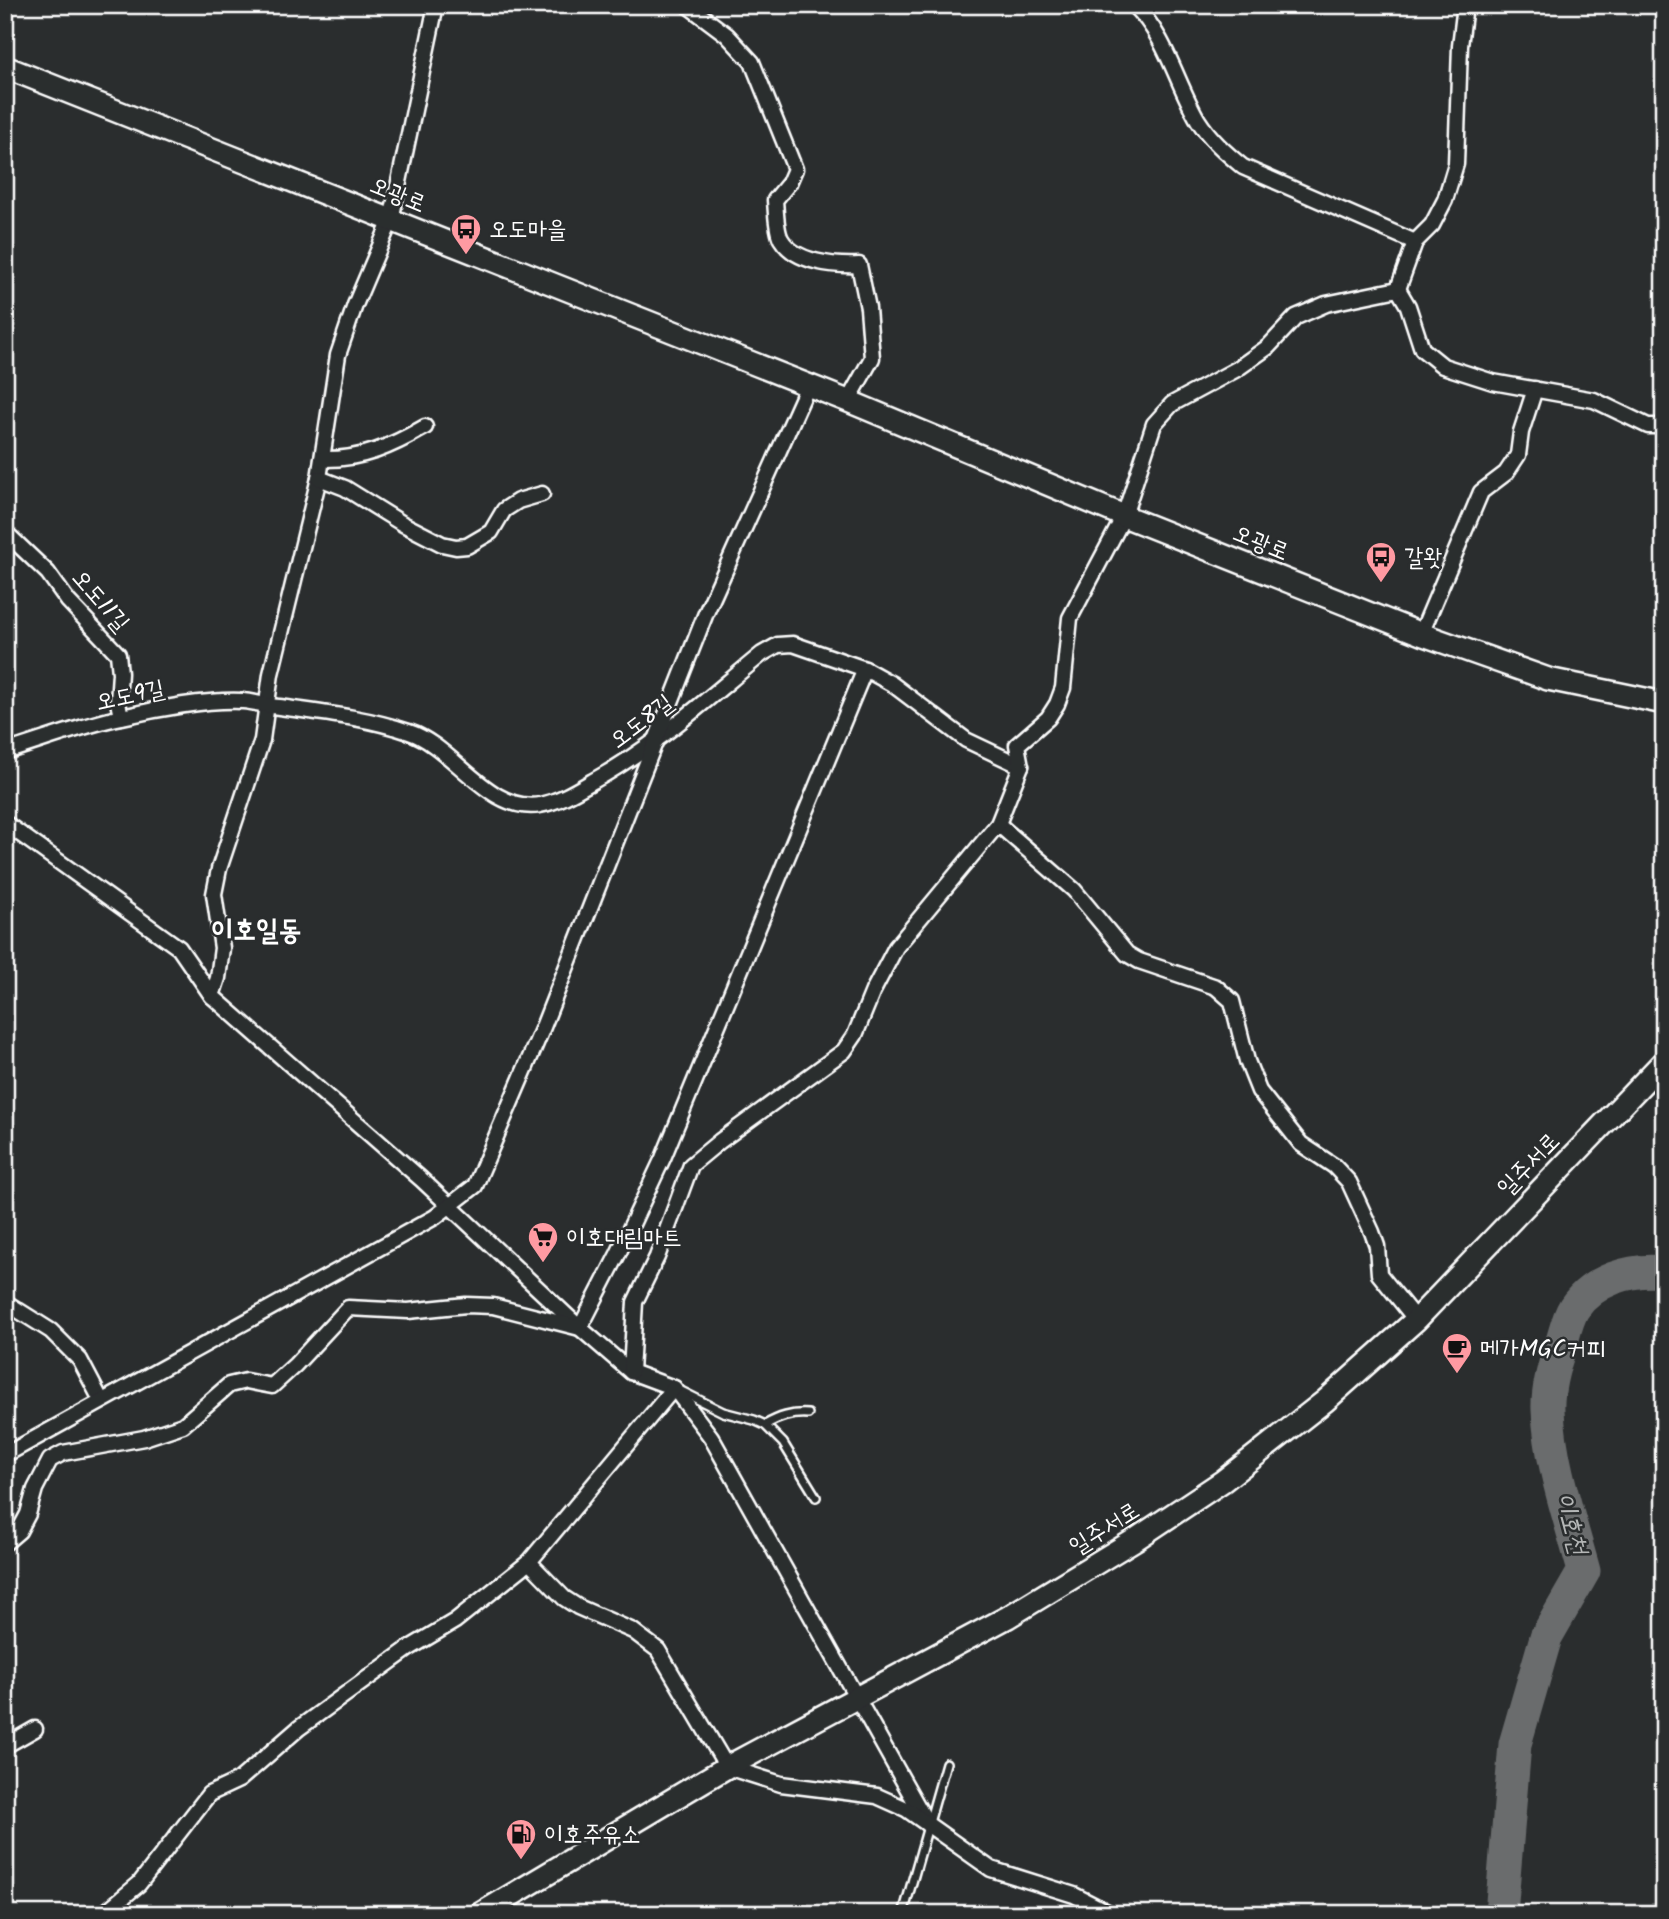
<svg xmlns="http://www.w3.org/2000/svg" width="1669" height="1919" viewBox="0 0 1669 1919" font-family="Kalam,'Poor Story',sans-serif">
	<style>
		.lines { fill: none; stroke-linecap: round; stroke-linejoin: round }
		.river { stroke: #6a6c6d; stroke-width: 33 }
		.lane-casing { stroke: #fff; stroke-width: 12 }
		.street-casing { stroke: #fff; stroke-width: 19 }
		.secondary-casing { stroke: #fff; stroke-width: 26 }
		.lane { stroke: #2a2d2e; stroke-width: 7 }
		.street { stroke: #2a2d2e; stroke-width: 14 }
		.secondary { stroke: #2a2d2e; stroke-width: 21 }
		.labels { text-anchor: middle; stroke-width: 5; stroke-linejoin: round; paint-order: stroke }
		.street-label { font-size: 24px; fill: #fff; stroke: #2a2d2e }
		.poi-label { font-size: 24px; fill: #fff; stroke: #2a2d2e; text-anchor: start }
		.water-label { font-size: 26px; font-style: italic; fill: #b4b6b6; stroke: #2a2d2e }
		.quarter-label { font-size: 28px; font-weight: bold; fill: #fff; stroke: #2a2d2e }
	</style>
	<rect width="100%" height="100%" fill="#2a2d2e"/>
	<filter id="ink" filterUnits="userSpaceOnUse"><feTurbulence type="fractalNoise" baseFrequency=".0143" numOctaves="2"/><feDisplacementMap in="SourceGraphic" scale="14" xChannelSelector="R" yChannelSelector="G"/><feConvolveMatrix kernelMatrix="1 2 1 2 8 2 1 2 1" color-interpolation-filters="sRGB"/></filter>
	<g filter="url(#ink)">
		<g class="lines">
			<!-- river -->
			<path class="river" d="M1501,1914L1515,1744L1546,1637L1584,1571C1570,1519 1550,1464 1548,1410C1547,1389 1553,1368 1560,1348C1564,1336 1567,1319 1574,1308C1593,1280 1631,1268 1664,1272"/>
			<!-- lane casing -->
			<g class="lane-casing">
				<g id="lane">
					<polyline points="681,1391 723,1412 754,1420 765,1425 783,1443 816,1497"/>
					<path d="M765,1425C779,1417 791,1413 808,1414"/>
					<polyline points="903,1914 946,1763"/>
				</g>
			</g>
			<!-- street casing -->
			<g class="street-casing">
				<g id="street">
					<polyline points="436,5 391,220 355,305 338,355 319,478 271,674 262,740 219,869 214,894 222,948 218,978 212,996 421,1179 580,1328 631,1372 674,1388 711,1437 928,1825"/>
					<path d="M687,5L727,35L752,62L795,169L789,183L775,200C776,211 776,230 781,239C795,263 835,266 859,265L868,308L872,358L848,401"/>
					<path d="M1134,5C1166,36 1176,82 1198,120C1210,139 1226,153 1243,167L1415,242"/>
					<polyline points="1398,289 1408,306 1422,349 1443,366 1493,382 1594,400 1648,426 1664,426"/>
					<polyline points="1398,289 1415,242 1432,225 1445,200 1456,164 1460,46 1465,5"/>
					<path d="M322,459C362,460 392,446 425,427"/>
					<polyline points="319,478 345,488 403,524 442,544 456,547 467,546 491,532 504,510 518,501 542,494"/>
					<polyline points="5,532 48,573 68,601 118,654 120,673 118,702 121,717"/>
					<polyline points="1421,634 1481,492 1506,473 1518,455 1521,432 1535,389"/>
					<path d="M5,752C44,740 83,725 122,717C155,709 209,699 243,701C255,702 267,706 279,707C323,713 368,718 409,732C453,746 489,814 540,805C560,801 576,791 593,781C655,747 708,698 762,654L778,645L793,644L865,669L892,684L966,740L1021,766"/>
					<polyline points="5,823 179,948 212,996"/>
					<polyline points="998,824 1074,890 1127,954 1139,961 1216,987 1232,1001 1247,1061 1259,1091 1301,1144 1334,1166 1349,1182 1372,1232 1377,1246 1379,1274 1416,1320"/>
					<polyline points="5,1302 51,1331 80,1360 101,1400"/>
					<polyline points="631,1372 635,1302 657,1257 691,1165 720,1141 844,1051 855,1035 873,991 896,947 998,824 1021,766 1017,745 1048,718 1057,704 1063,688 1070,618 1124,516 1154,424 1172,404 1237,369 1268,347 1296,317 1326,304 1398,289"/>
					<polyline points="5,1455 435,1217 475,1186 543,1027 706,613 808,386"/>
					<polyline points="5,1543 19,1531 28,1514 35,1489 50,1460 63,1453 144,1438 183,1425 229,1385 246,1381 272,1386 295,1365 348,1308 408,1311 466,1305 493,1306 580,1328 618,1254 663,1158 865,669"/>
					<polyline points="529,1562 564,1598 578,1607 633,1631 658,1650 727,1767 781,1784 877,1796 906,1809 991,1869 1074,1895 1111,1914"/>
					<polyline points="5,1746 35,1729"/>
					<polyline points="103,1914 139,1884 209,1794 239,1780 299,1728 408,1649 455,1621 529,1562 674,1388"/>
				</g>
			</g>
			<!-- secondary casing -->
			<g class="secondary-casing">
				<g id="secondary">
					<polyline points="5,67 848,401 1124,516 1421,634 1548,679 1664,703"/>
					<polyline points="480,1914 727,1767 1008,1617 1136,1539 1223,1481 1325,1401 1416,1320 1664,1061"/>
				</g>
			</g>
			<!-- lane -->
			<use href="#lane" class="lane"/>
			<!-- street -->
			<use href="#street" class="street"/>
			<!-- secondary -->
			<use href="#secondary" class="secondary"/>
		</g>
	</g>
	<!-- icons -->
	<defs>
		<g id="bus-pin" transform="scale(1.575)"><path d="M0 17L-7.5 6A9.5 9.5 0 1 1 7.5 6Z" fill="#ff9aa2" stroke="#2a2d2e"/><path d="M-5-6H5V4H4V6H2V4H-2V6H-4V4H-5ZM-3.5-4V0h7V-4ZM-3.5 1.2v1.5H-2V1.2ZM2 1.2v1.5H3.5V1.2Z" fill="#111"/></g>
		<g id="supermarket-pin" transform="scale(1.575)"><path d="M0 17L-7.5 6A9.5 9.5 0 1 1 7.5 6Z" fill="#ff9aa2" stroke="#2a2d2e"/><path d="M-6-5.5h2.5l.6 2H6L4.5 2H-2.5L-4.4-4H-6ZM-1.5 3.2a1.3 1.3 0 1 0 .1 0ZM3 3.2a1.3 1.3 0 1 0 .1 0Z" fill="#111"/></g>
		<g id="cafe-pin" transform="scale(1.575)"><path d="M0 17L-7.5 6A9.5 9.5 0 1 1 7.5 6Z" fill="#ff9aa2" stroke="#2a2d2e"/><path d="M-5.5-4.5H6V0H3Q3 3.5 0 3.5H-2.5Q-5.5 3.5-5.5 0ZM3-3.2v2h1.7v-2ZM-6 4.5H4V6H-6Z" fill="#111"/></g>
		<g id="fuel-pin" transform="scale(1.575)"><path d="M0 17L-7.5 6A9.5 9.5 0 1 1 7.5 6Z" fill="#ff9aa2" stroke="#2a2d2e"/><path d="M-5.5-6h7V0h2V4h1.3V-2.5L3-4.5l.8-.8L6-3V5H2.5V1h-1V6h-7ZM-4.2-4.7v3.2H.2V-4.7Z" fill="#111"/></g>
	</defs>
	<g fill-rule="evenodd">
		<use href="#bus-pin" x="466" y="229"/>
		<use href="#bus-pin" x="1381" y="557"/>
		<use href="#supermarket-pin" x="543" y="1237"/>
		<use href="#cafe-pin" x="1457" y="1348"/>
		<use href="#fuel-pin" x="521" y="1834"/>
	</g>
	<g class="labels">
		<!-- street labels -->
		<g class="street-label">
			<text transform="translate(398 194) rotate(22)" y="8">오광로</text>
			<text transform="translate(1261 542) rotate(22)" y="8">오광로</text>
			<text transform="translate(101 600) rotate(49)" y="8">오도11길</text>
			<text transform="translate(130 695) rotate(-12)" y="8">오도9길</text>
			<text transform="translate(641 721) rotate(-37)" y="8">오도8길</text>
			<text transform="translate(1528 1164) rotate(-46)" y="8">일주서로</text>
			<text transform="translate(1104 1528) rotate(-32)" y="8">일주서로</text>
		</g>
		<!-- poi labels -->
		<g class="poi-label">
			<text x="489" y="237">오도마을</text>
			<text x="1404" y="565">갈왓</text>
			<text x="566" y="1245">이호대림마트</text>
			<text x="1480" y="1356">메가MGC커피</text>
			<text x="544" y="1842">이호주유소</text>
		</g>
		<!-- water labels -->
		<g class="water-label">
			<text transform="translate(1572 1523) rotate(75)" y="9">이호천</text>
		</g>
		<!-- quarter labels -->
		<g class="quarter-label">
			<text x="256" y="939">이호일동</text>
		</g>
	</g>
	<!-- margin -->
	<rect width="1669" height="1919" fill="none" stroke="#2a2d2e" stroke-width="28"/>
	<rect x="14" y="14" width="1641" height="1891" fill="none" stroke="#fff" stroke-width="2.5" filter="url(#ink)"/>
</svg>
